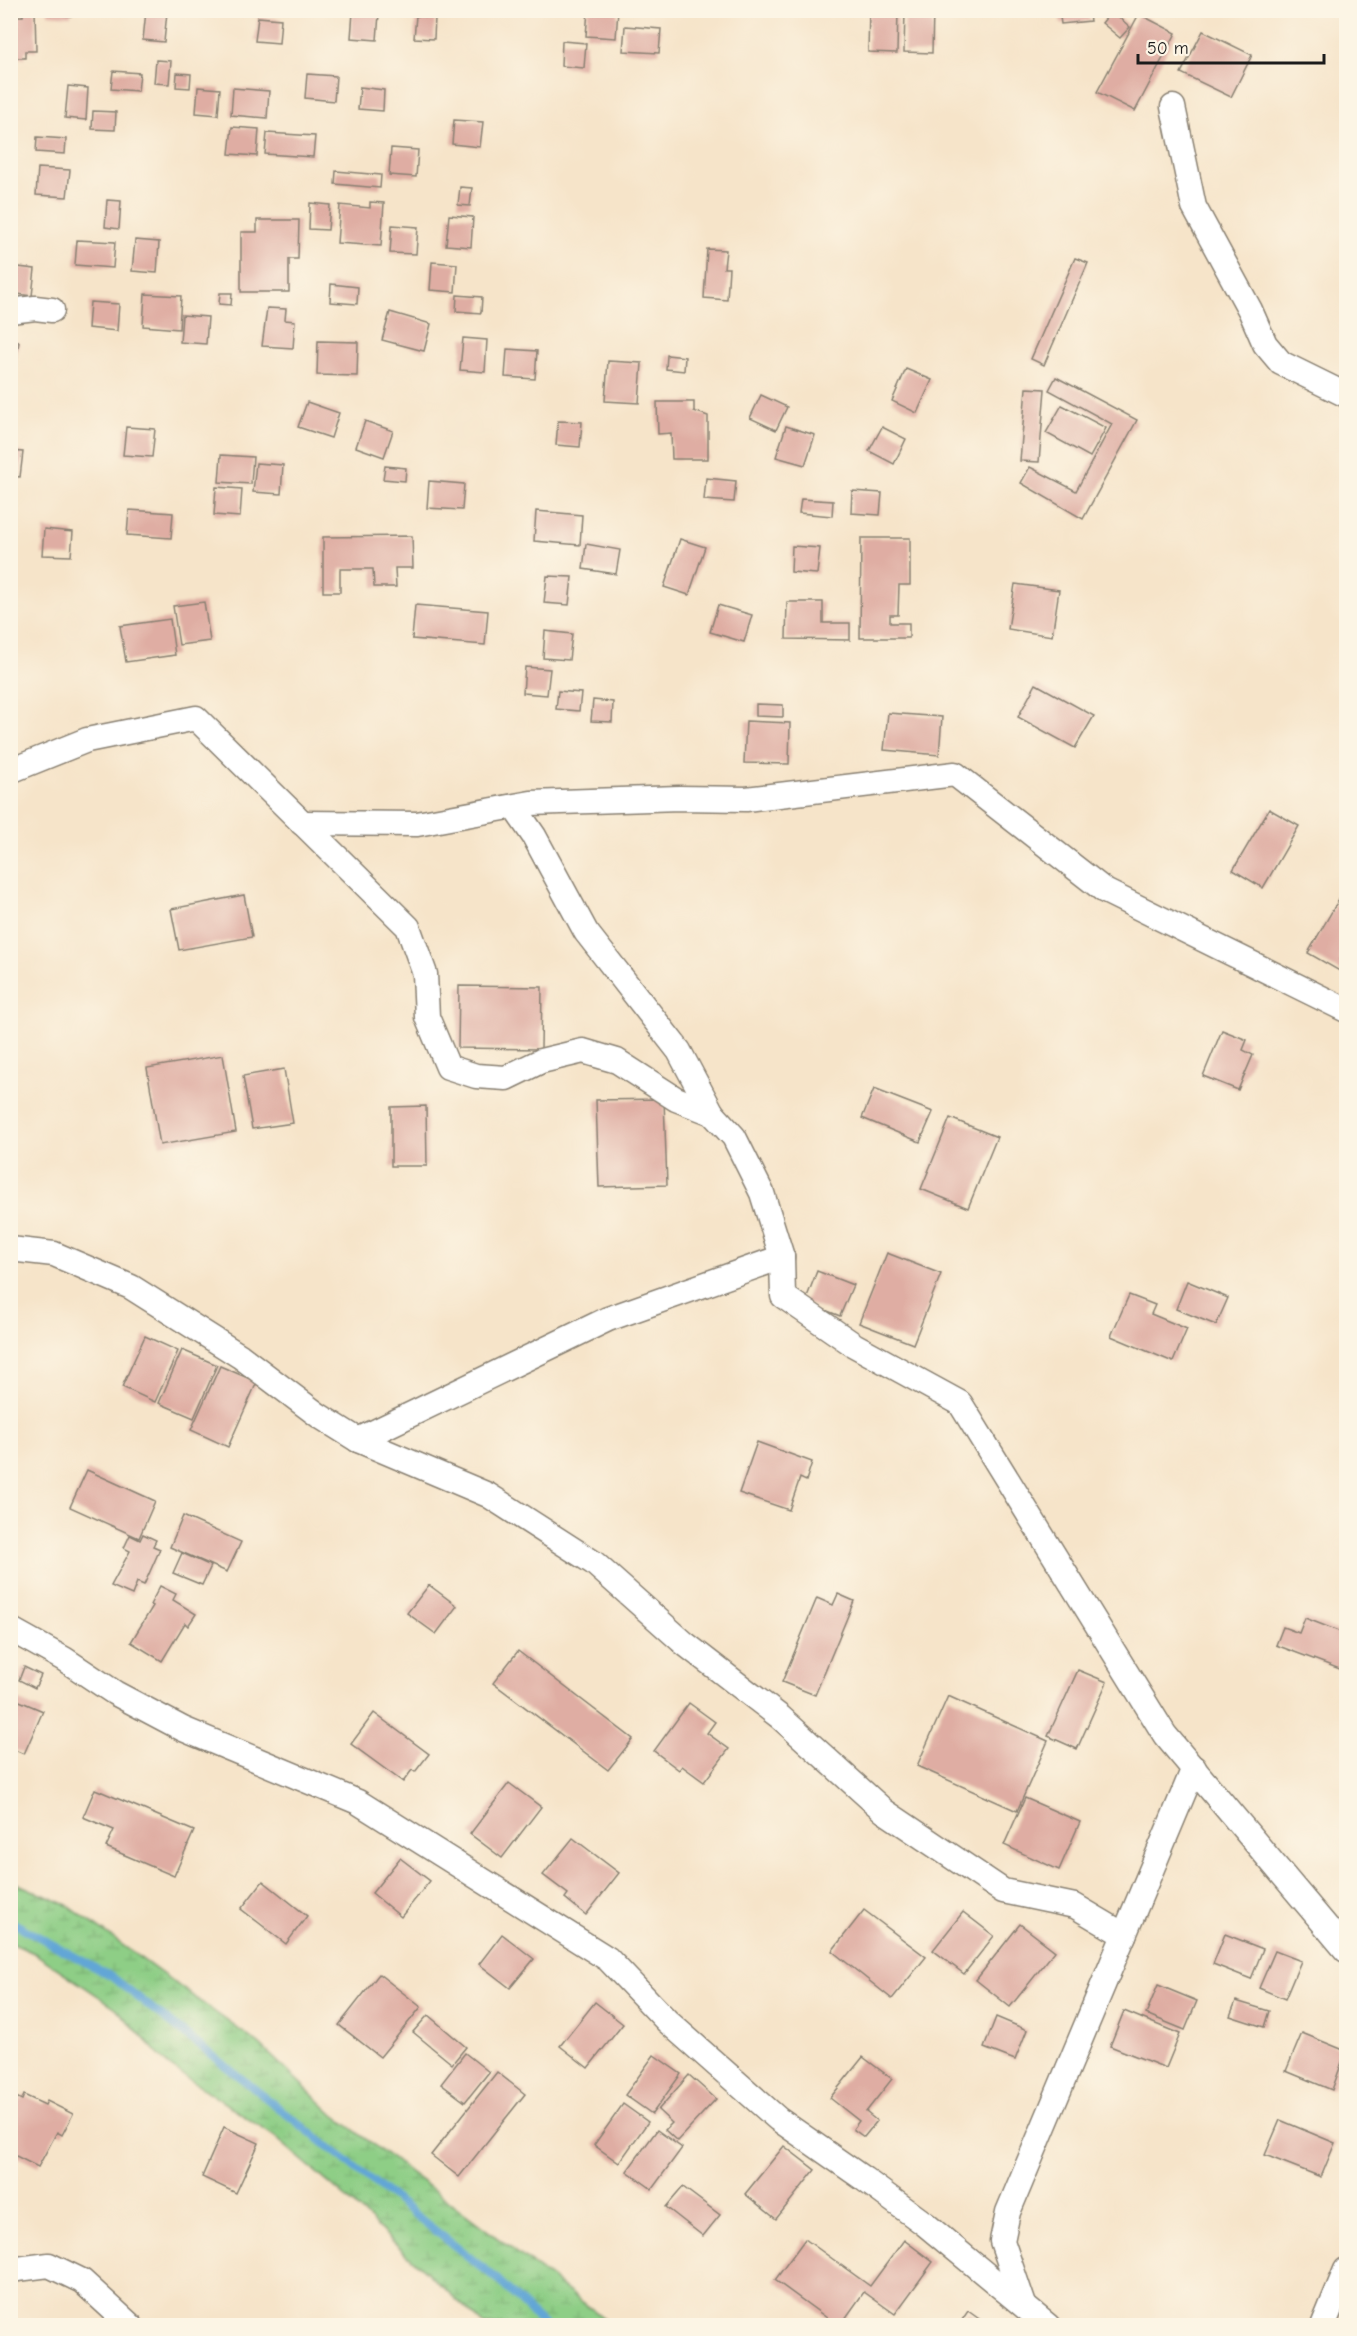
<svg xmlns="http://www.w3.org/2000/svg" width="1357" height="2336" viewBox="0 0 1357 2336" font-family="'Comic Neue',sans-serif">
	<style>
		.wetland { fill: url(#wetland-marsh); stroke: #557551; stroke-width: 1.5 }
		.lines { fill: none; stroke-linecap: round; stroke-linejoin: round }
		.stream { stroke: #62a6d6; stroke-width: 8 }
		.building { fill: #dfada3 }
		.street-casing { stroke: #898072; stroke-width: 27 }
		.street { stroke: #fff; stroke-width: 24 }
	</style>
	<defs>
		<pattern id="wetland-marsh" width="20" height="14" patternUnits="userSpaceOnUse" patternTransform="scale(1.5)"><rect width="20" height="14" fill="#8ece86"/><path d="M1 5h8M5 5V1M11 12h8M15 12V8" fill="none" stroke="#7ab073"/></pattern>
	</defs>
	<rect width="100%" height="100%" fill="#fcf5e5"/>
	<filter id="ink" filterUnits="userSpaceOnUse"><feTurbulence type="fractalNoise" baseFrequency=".0167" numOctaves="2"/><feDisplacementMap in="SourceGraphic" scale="12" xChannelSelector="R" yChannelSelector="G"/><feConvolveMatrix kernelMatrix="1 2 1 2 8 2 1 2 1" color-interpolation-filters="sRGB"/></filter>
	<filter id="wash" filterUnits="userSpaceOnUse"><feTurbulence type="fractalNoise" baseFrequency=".008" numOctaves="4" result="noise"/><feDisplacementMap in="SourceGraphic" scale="24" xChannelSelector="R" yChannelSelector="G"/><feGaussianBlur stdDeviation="1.35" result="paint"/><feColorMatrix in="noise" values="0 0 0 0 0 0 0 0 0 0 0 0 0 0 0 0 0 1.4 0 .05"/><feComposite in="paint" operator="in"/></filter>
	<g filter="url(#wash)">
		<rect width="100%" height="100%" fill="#f6e4c9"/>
		<!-- wetland -->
		<polygon class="wetland" points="11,1881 67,1905 259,2044 334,2115 613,2325 484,2325 346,2198 275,2137 168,2065 116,2008 34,1953 11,1943"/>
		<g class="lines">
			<!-- stream -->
			<polyline class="stream" points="10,1921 112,1977 497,2279 545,2326"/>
		</g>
		<g id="blocks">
			<!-- building -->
			<g class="building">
				<polygon points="23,10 35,10 36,51 25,51 25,58 10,58 10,16 23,16"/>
				<polygon points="48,10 71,10 71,16 48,14"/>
				<polygon points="588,10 618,10 616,38 586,36"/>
				<polygon points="869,10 898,10 897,53 868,52"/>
				<polygon points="905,10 933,10 932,53 904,52"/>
				<polygon points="1059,10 1088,10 1090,21 1061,24"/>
				<polygon points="146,11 167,12 164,42 143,40"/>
				<polygon points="1112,11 1130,27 1120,38 1102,23"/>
				<polygon points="353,12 379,14 377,40 351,38"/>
				<polygon points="1139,14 1176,33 1135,111 1097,92"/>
				<polygon points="416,16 435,17 434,39 414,38"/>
				<polygon points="258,17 281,19 279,43 255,41"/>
				<polygon points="625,26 661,29 659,53 623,51"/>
				<polygon points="1203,31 1252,55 1231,97 1181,73"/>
				<polygon points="562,41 586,43 584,68 561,66"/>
				<polygon points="156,60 171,61 169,84 154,83"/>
				<polygon points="113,71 140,73 138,91 111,89"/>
				<polygon points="177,73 191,74 190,88 176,87"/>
				<polygon points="307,74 336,76 334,101 305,98"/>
				<polygon points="68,86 88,88 86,120 65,118"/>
				<polygon points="198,87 220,89 218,115 196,113"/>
				<polygon points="360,87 384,90 383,111 358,109"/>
				<polygon points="233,88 269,91 267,118 231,115"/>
				<polygon points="93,111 116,112 115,130 92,129"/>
				<polygon points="454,120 483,122 480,147 452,144"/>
				<polygon points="232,127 259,129 257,156 229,154"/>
				<polygon points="267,133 315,136 313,157 265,154"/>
				<polygon points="37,137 66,139 65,154 36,152"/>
				<polygon points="391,148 418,150 416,177 389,175"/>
				<polygon points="38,168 70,170 67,197 36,195"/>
				<polygon points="336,171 381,175 380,188 335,184"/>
				<polygon points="460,187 472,188 470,206 458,205"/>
				<polygon points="107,200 121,201 119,229 105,227"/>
				<polygon points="370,202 384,203 381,246 337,243 340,205 370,208"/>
				<polygon points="310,203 330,205 328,230 309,229"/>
				<polygon points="449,215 473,217 471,247 446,245"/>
				<polygon points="257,220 299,220 298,259 289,259 289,292 241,292 241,232 257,232"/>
				<polygon points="392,225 418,227 416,254 390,253"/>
				<polygon points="77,240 115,242 113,268 75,265"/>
				<polygon points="135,240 159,242 157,273 132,271"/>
				<polygon points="707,249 726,250 724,268 729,268 727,300 704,298"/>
				<polygon points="1075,258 1088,263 1044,365 1031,359"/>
				<polygon points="432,262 457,264 455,292 430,290"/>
				<polygon points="10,266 35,269 32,296 10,293"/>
				<polygon points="331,284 358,287 357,304 330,302"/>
				<polygon points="220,293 232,293 231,305 219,304"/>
				<polygon points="145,294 181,296 179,329 143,326"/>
				<polygon points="457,295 482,297 481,313 456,311"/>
				<polygon points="90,302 119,304 117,331 88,328"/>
				<polygon points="267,308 286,309 285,320 295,321 293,348 262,346"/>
				<polygon points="390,312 431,324 424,351 382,340"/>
				<polygon points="182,315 208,317 206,344 180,342"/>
				<polygon points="463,338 487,340 485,372 460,370"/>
				<polygon points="10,341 19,342 13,375 10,375"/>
				<polygon points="318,341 358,342 357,376 317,375"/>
				<polygon points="507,349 537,351 535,379 505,377"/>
				<polygon points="667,355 685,357 684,371 666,369"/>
				<polygon points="608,361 642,363 639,403 605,401"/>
				<polygon points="906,369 932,380 917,413 892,401"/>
				<polygon points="1056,377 1137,420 1083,519 1021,483 1030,467 1076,491 1112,424 1049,390"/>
				<polygon points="1026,388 1045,389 1039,462 1020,461"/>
				<polygon points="761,395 787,407 776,430 750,418"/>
				<polygon points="307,402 339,413 331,438 298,427"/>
				<polygon points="657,402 694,402 694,411 708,416 708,459 672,459 671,433 658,434"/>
				<polygon points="1062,405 1106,428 1090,457 1046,433"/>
				<polygon points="365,421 393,431 384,457 356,447"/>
				<polygon points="558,421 582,422 580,447 556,445"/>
				<polygon points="786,426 815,435 805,465 776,457"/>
				<polygon points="126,427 155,429 152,457 123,455"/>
				<polygon points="882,427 906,439 894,464 869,451"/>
				<polygon points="10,451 23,452 20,477 10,476"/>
				<polygon points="221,455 253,457 251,484 219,482"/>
				<polygon points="256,463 283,465 281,494 253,492"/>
				<polygon points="385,466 406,468 405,481 383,479"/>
				<polygon points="706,478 736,481 734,502 704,500"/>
				<polygon points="429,481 464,484 462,510 427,508"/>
				<polygon points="216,487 242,489 240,517 214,515"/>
				<polygon points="852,491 882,493 880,515 851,513"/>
				<polygon points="801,499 833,501 832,516 799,513"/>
				<polygon points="129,510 173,513 171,538 127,535"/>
				<polygon points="536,511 582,515 580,545 534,541"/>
				<polygon points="44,529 73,532 71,556 42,555"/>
				<polygon points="412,536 413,568 395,568 396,587 374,587 373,569 340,569 340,592 323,592 323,537"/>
				<polygon points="861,538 910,538 910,585 899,585 898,615 890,615 890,623 909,623 909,638 860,638"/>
				<polygon points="680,539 705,547 689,595 664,587"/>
				<polygon points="586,544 620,550 616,574 583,569"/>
				<polygon points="792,546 820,548 817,574 791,572"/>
				<polygon points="547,576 572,577 569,605 544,603"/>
				<polygon points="1015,584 1059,590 1052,636 1008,629"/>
				<polygon points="204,602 210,641 179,645 173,606"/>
				<polygon points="787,602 823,602 823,623 850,623 850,640 786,639"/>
				<polygon points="415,605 488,611 485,645 412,639"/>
				<polygon points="718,605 752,615 744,642 710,632"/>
				<polygon points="170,619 175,655 126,662 120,626"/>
				<polygon points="545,631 572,634 569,660 543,658"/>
				<polygon points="525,667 550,669 547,695 523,693"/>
				<polygon points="1036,684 1094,716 1075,748 1018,717"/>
				<polygon points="558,691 581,693 579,711 556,709"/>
				<polygon points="593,700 613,702 612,722 591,721"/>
				<polygon points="756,704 783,705 783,717 756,716"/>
				<polygon points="888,713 942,717 939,755 884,750"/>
				<polygon points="746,721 790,723 789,764 744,763"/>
				<polygon points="1269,809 1299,826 1263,888 1233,870"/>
				<polygon points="1346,887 1346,947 1340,959 1346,963 1343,973 1308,953"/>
				<polygon points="244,895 252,937 179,950 171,909"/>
				<polygon points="459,986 542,987 541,1049 458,1048"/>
				<polygon points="1222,1030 1247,1040 1243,1050 1253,1055 1238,1090 1203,1076"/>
				<polygon points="223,1055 236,1132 160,1145 147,1068"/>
				<polygon points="284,1069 293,1123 252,1129 243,1076"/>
				<polygon points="874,1089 933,1112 920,1142 862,1118"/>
				<polygon points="664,1099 667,1185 599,1187 596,1100"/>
				<polygon points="426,1106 427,1166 391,1166 391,1107"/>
				<polygon points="950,1118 997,1137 968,1208 921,1189"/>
				<polygon points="887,1253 941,1274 913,1344 859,1323"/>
				<polygon points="817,1271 853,1285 840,1316 805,1302"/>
				<polygon points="1187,1281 1228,1298 1216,1325 1176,1309"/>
				<polygon points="1129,1295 1155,1305 1151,1314 1187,1329 1173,1362 1111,1336"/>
				<polygon points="145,1336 178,1351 155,1402 122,1387"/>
				<polygon points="182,1350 217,1365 194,1418 159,1403"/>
				<polygon points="220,1366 257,1382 228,1447 191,1430"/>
				<polygon points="757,1442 812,1462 806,1481 800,1478 789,1510 739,1493"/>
				<polygon points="87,1470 155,1501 139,1538 70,1507"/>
				<polygon points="183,1516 241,1542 227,1572 170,1547"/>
				<polygon points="143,1534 156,1540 153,1546 160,1549 144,1585 137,1582 132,1595 111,1586 130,1551 124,1548 130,1535 140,1540"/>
				<polygon points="182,1553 211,1566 202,1585 173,1573"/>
				<polygon points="429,1585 457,1606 436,1634 407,1613"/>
				<polygon points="160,1586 176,1594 173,1600 196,1614 188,1626 185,1623 162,1661 131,1642 153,1606 150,1605"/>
				<polygon points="838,1594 854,1601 815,1695 782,1682 817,1598 833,1605"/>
				<polygon points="1305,1618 1346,1634 1345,1671 1276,1645 1283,1627 1299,1633"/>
				<polygon points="518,1651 633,1739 608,1770 493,1683"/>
				<polygon points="24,1667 41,1675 35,1688 19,1680"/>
				<polygon points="1078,1670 1107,1682 1077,1749 1048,1736"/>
				<polygon points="948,1696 1048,1741 1017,1811 917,1766"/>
				<polygon points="10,1697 43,1711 24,1754 10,1748"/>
				<polygon points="689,1703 715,1722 707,1733 729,1749 704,1782 682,1766 679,1770 654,1751"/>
				<polygon points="374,1713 429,1754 415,1772 412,1770 403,1782 351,1744"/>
				<polygon points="509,1783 541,1807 502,1858 470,1834"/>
				<polygon points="95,1789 194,1831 174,1876 106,1847 114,1830 83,1817"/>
				<polygon points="1025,1798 1080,1822 1059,1870 1004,1845"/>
				<polygon points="573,1838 619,1873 586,1915 565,1898 568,1894 543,1875"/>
				<polygon points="400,1858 430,1881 401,1917 372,1893"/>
				<polygon points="263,1881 307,1916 286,1944 241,1909"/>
				<polygon points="864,1910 926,1957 892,1999 832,1951"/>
				<polygon points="963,1912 994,1936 964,1974 933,1950"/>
				<polygon points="1020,1924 1055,1951 1010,2007 976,1980"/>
				<polygon points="502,1934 534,1959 510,1988 479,1964"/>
				<polygon points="1225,1934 1263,1949 1251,1979 1213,1964"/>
				<polygon points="1275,1951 1301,1961 1285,1999 1259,1988"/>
				<polygon points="379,1974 421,2007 380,2057 339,2025"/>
				<polygon points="1158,1985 1197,2001 1185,2030 1146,2014"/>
				<polygon points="1236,2001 1269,2011 1264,2027 1230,2016"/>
				<polygon points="595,2002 623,2024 588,2068 560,2046"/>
				<polygon points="1124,2011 1180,2034 1166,2068 1110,2046"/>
				<polygon points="428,2015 466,2047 452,2064 413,2032"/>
				<polygon points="996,2017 1027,2030 1015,2060 984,2048"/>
				<polygon points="1302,2033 1346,2051 1332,2090 1286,2071"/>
				<polygon points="465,2053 489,2072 465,2102 441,2084"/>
				<polygon points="654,2055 681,2074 652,2114 625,2095"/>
				<polygon points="863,2057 892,2079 866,2112 877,2121 864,2137 853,2129 859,2121 830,2098"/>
				<polygon points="497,2072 525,2094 459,2177 431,2155"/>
				<polygon points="689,2075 716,2099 677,2141 665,2130 672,2123 658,2110"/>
				<polygon points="10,2094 22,2100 24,2095 45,2105 47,2101 73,2114 62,2135 57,2132 38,2167 10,2153"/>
				<polygon points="623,2104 648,2122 619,2163 594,2145"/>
				<polygon points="1280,2120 1335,2143 1321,2177 1265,2155"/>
				<polygon points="224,2127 259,2143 236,2193 202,2177"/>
				<polygon points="657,2130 682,2148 652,2189 627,2171"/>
				<polygon points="784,2146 815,2170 776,2219 745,2194"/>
				<polygon points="683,2187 720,2215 703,2236 666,2207"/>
				<polygon points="805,2239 870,2286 904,2240 933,2262 895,2314 864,2292 840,2326 838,2326 775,2280"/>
				<polygon points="968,2311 989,2326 958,2326"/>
			</g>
		</g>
	</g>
	<g filter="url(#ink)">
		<use href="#blocks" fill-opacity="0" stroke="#898072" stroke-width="1.5"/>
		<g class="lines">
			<!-- street casing -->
			<g class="street-casing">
				<g id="street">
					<polyline points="1173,107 1194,207 1250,310 1265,344 1281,363 1346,395"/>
					<polyline points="10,311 35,308 52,310"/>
					<polyline points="10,771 87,740 196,718 408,927 425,974 427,1017 448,1067 476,1076 506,1078 541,1061 583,1051 617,1061 676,1099 712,1113 734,1137 762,1193 782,1257 783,1296 854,1345 960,1403 1165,1735 1346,1950"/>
					<polyline points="514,807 534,836 586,932 679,1051 712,1113"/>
					<polyline points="302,823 417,824 531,803 679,798 746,799 955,774 1105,891 1346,1010"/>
					<polyline points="10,1249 54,1254 131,1287 240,1356 318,1415 358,1440 488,1495 594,1563 684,1643 780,1717 884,1811 1003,1891 1075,1906 1124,1935"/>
					<polyline points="358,1440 608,1319 782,1257"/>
					<polyline points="10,1629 64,1659 115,1693 183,1729 358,1802 608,1959 667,2021 778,2119 864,2179 925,2224 1048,2326"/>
					<polyline points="10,2270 49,2265 82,2281 131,2326"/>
					<polyline points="1024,2305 1002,2241 1008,2212 1194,1768"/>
					<polyline points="1323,2326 1346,2270"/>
				</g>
			</g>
			<!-- street -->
			<use href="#street" class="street"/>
		</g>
	</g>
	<!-- margin -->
	<rect width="1357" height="2336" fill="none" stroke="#fcf5e5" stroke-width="36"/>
	<!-- scale -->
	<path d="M1138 54v9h186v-9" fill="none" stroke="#1c1c1c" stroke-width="3"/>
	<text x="1147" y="54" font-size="18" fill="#1c1c1c" stroke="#fcf5e5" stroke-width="4.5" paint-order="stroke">50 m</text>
</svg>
